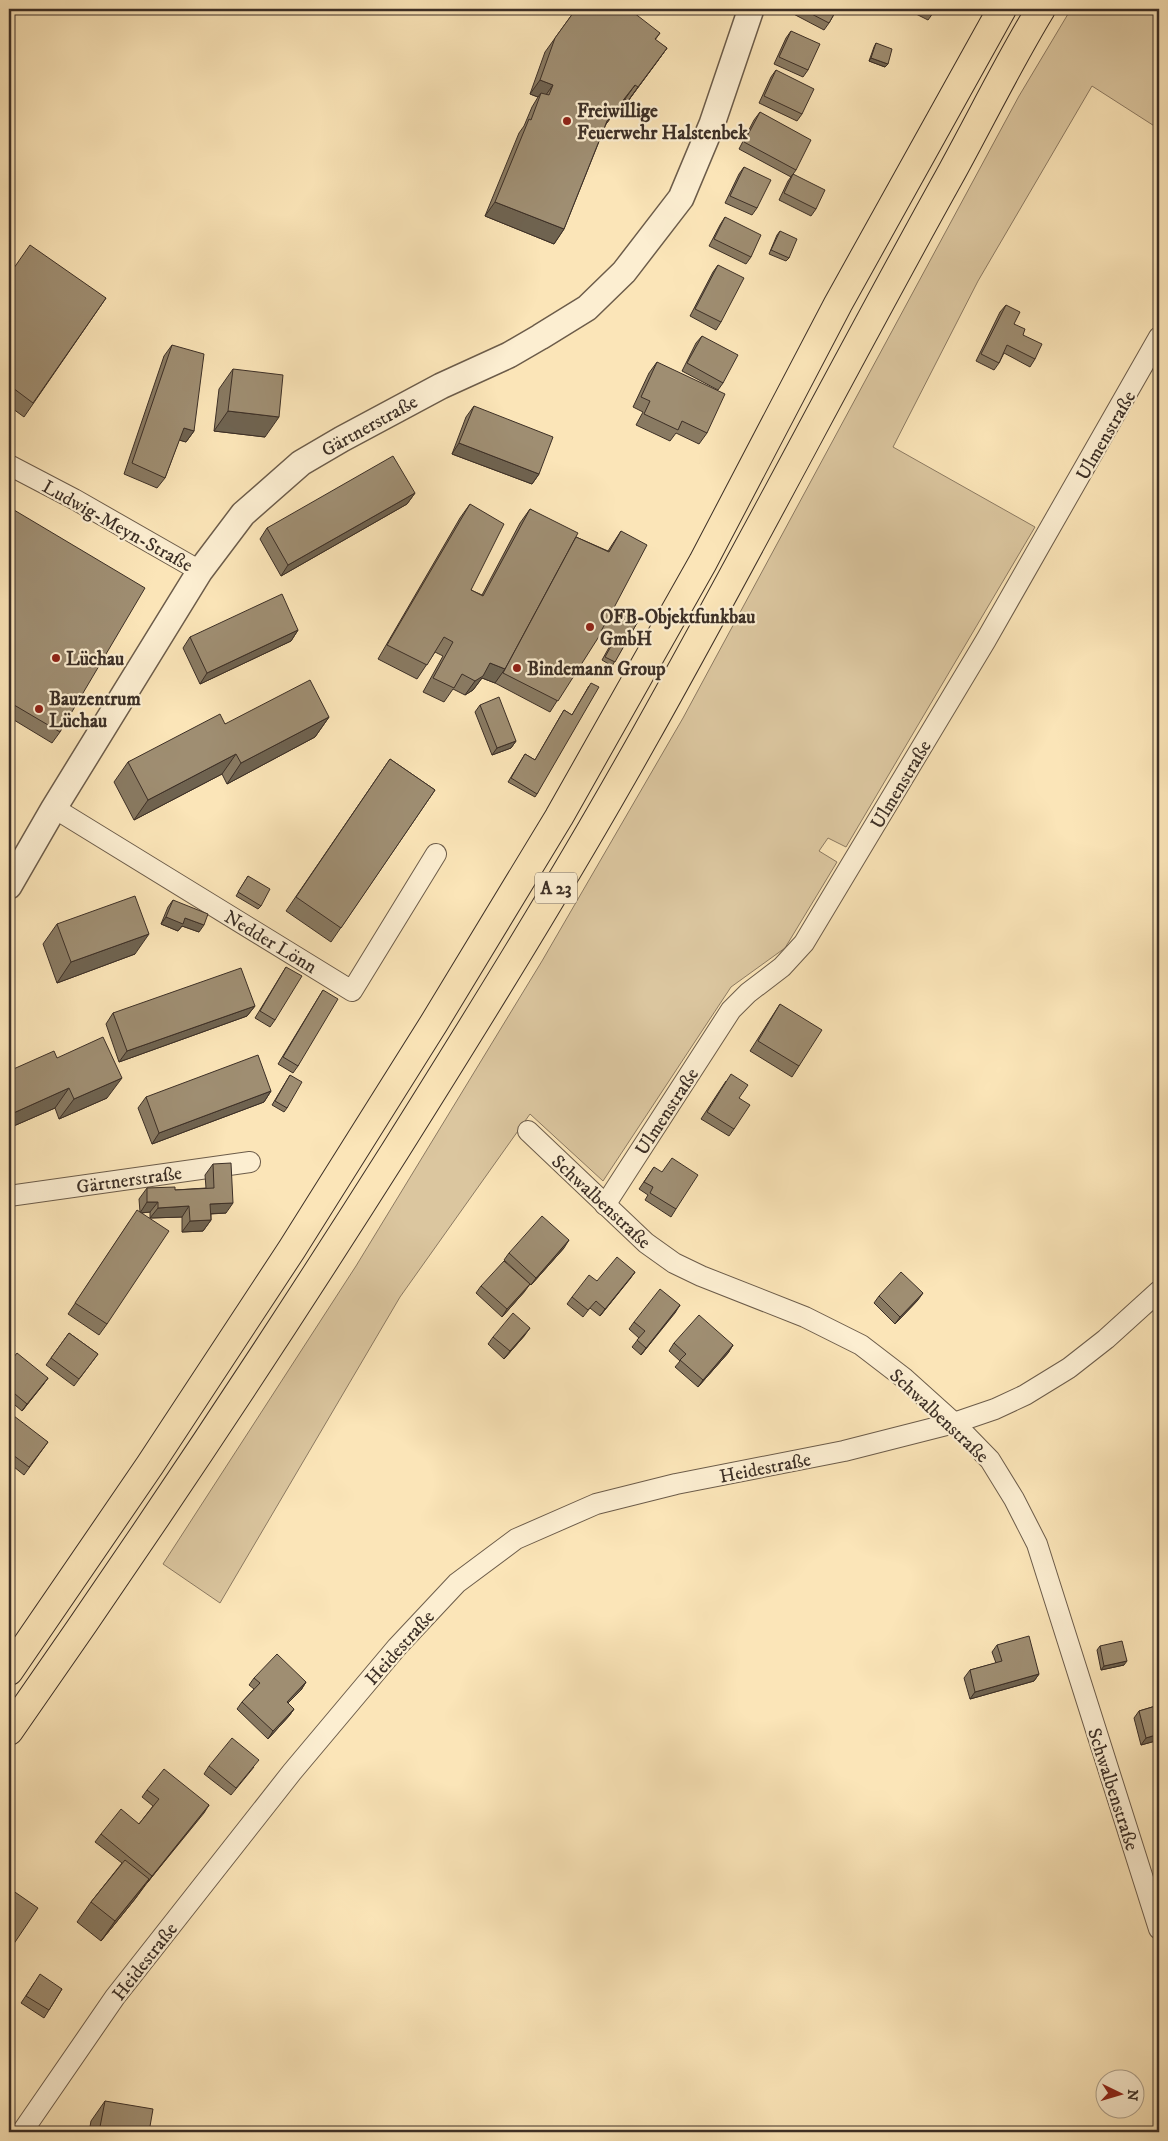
<svg xmlns="http://www.w3.org/2000/svg" width="1168" height="2141" viewBox="0 0 1168 2141" font-family="'IM FELL DW Pica',serif">
	<style>
		.green { fill: #dbc69f; stroke: #8c7a62 }
		.lines { fill: none; stroke-linecap: round; stroke-linejoin: round }
		.minor-casing { stroke: #6c5c4a; stroke-width: 22 }
		.tertiary-casing { stroke: #6c5c4a; stroke-width: 28 }
		.motorway-casing { stroke: #3c2f26; stroke-width: 30 }
		.minor { stroke: #fceed1; stroke-width: 20 }
		.tertiary { stroke: #fceed1; stroke-width: 25 }
		.motorway { stroke: #fbe5b8; stroke-width: 28 }
		.wall { fill: #897a62; stroke: #3c2f26 }
		.shaded-wall { fill: #6f6350; stroke: #3c2f26 }
		.building { fill: #9f8e72; stroke: #3c2f26 }
		.poi-dot { fill: #8f2418; stroke: #fceed1; stroke-width: 2 }
		.labels { text-anchor: middle; stroke-width: 4.5; stroke-linejoin: round; paint-order: stroke }
		.shield { fill: #fceed1; stroke: #766859; stroke-width: 1 }
		.shield-label { font-size: 18px; font-weight: bold; fill: #3c2f26 }
		.poi-label { font-size: 19px; font-weight: bold; fill: #3c2f26; stroke: #fceed1; text-anchor: start }
		.street-label { font-size: 19px; fill: #3c2f26; stroke: #fceed1 }
	</style>
	<rect width="100%" height="100%" fill="#fbe5b8"/>
	<filter id="stains"><feTurbulence type="fractalNoise" baseFrequency=".004" numOctaves="4"/><feColorMatrix values="0 0 0 0 .2 0 0 0 0 .09 0 0 0 0 .02 0 0 0 .5 -.17"/></filter>
	<radialGradient id="worn" r=".72"><stop offset=".6" stop-color="#630" stop-opacity="0"/><stop offset="1" stop-color="#630" stop-opacity=".3"/></radialGradient>
	<!-- green -->
	<polygon class="green" points="1071,9 1159,9 1159,129 1092,86 978,281 893,447 1035,527 846,847 828,838 819,851 837,862 785,948 731,987 603,1181 530,1114 400,1297 220,1603 163,1564 356,1266 542,961 683,718 1019,96"/>
	<g class="lines">
		<!-- minor casing -->
		<g class="minor-casing">
			<g id="minor">
				<polyline points="9,465 74,499 200,571"/>
				<polyline points="54,808 352,991 436,854"/>
				<polyline points="528,1131 646,1243 674,1263 701,1276 805,1317 861,1345 904,1378 954,1423 990,1460 1014,1499 1037,1544 1159,1929"/>
				<polyline points="9,1196 250,1162"/>
				<polyline points="605,1205 731,1010 748,993 782,967 804,943 986,640 1159,337"/>
				<polyline points="22,2132 115,1997 292,1772 397,1647 457,1583 516,1539 596,1504 676,1484 844,1451 954,1423 995,1409 1025,1395 1069,1368 1106,1339 1159,1291"/>
			</g>
		</g>
		<!-- tertiary casing -->
		<g class="tertiary-casing">
			<polyline id="tertiary" points="9,886 54,808 200,571 243,514 301,463 342,439 441,386 509,355 540,337 587,308 624,272 681,198 712,124 751,9"/>
		</g>
		<!-- motorway casing -->
		<g class="motorway-casing">
			<g id="motorway">
				<polyline points="9,1671 150,1465 292,1249 434,1023 559,817 703,562 838,304 1002,9"/>
				<path d="M9,1731C142,1541 271,1347 395,1151C481,1014 566,877 645,736C749,551 846,362 949,177C980,121 1008,63 1041,9"/>
			</g>
		</g>
		<!-- minor -->
		<use href="#minor" class="minor"/>
		<!-- tertiary -->
		<use href="#tertiary" class="tertiary"/>
		<!-- motorway -->
		<use href="#motorway" class="motorway"/>
	</g>
	<!-- wall -->
	<g class="wall">
		<polygon points="576,9 660,33 655,40 667,48 628,101 625,99 606,124 564,229 554,244 485,216 519,133 524,126 532,107 538,97 530,94 545,52"/>
		<polygon points="784,9 837,9 829,23 824,30"/>
		<polygon points="912,9 936,9 928,20 910,11"/>
		<polygon points="791,31 808,70 803,77 774,64 786,38"/>
		<polygon points="876,43 888,64 885,67 869,61 874,47"/>
		<polygon points="776,70 802,114 797,121 759,103 771,77"/>
		<polygon points="760,112 796,170 791,177 739,149 754,120"/>
		<polygon points="744,167 757,208 752,215 725,203 739,174"/>
		<polygon points="793,174 816,209 811,216 779,200 788,181"/>
		<polygon points="725,217 751,257 746,264 709,246 720,225"/>
		<polygon points="780,231 789,258 786,261 769,254 777,235"/>
		<polygon points="718,265 721,322 716,330 690,316 713,272"/>
		<polygon points="9,275 106,298 24,417 9,406"/>
		<polygon points="1006,305 1014,324 1023,335 1035,359 1030,367 1004,353 999,363 994,370 976,361 1000,312"/>
		<polygon points="702,336 723,383 718,390 682,371 696,343"/>
		<polygon points="172,345 194,431 186,442 179,440 165,478 157,488 124,474 164,356"/>
		<polygon points="657,362 707,433 699,444 676,433 670,441 636,425 643,412 633,407 649,373"/>
		<polygon points="233,369 265,437 214,431 219,389"/>
		<polygon points="474,406 539,474 532,484 452,454 466,417"/>
		<polygon points="415,493 407,504 281,576 260,539 267,528"/>
		<polygon points="470,504 471,590 482,595 520,523 530,509 576,537 608,551 621,531 613,610 637,623 612,666 602,660 612,642 599,635 550,712 495,683 482,678 473,690 465,695 453,689 444,702 423,692 443,656 435,652 417,679 378,659 460,518"/>
		<polygon points="9,507 60,732 52,743 9,717"/>
		<polygon points="298,630 291,641 200,684 183,648 190,637"/>
		<polygon points="589,686 537,794 535,797 508,782 525,754 535,760 564,710 572,715"/>
		<polygon points="480,705 516,741 511,748 492,755 475,712"/>
		<polygon points="329,717 315,737 227,784 222,774 134,820 114,782 128,762 225,724"/>
		<polygon points="390,759 435,790 331,942 286,911"/>
		<polygon points="248,876 261,906 258,909 236,896"/>
		<polygon points="173,900 199,932 182,926 178,931 161,924 168,907"/>
		<polygon points="57,924 135,954 57,983 43,944"/>
		<polygon points="286,967 275,1020 270,1027 255,1018"/>
		<polygon points="323,990 298,1066 293,1073 278,1064"/>
		<polygon points="780,1004 799,1066 792,1077 750,1051"/>
		<polygon points="255,1006 247,1016 119,1062 106,1024 113,1013"/>
		<polygon points="57,1058 107,1098 59,1119 55,1108 9,1128 9,1071"/>
		<polygon points="290,1075 287,1108 284,1112 272,1105"/>
		<polygon points="726,1081 739,1098 734,1129 729,1136 701,1119"/>
		<polygon points="271,1091 264,1102 152,1144 138,1108 146,1097"/>
		<polygon points="213,1164 226,1213 211,1214 211,1220 203,1231 182,1232 182,1217 150,1218 150,1212 141,1213 107,1324 99,1335 68,1314 130,1221 140,1212 139,1199 147,1188 175,1190 206,1188 205,1175"/>
		<polygon points="654,1167 676,1209 671,1217 645,1200 648,1195 639,1189"/>
		<polygon points="564,1248 531,1285 504,1260 509,1253"/>
		<polygon points="635,1272 600,1316 590,1308 583,1317 567,1304 572,1297 597,1281"/>
		<polygon points="481,1286 525,1291 502,1317 476,1293"/>
		<polygon points="879,1296 918,1300 895,1324 874,1303"/>
		<polygon points="680,1305 641,1355 632,1347 639,1338 629,1329 634,1322"/>
		<polygon points="69,1333 98,1354 74,1386 46,1365"/>
		<polygon points="525,1335 504,1359 488,1344 493,1337"/>
		<polygon points="674,1343 733,1345 728,1353 698,1387 675,1367 680,1361 669,1351"/>
		<polygon points="9,1363 48,1378 22,1411 9,1400"/>
		<polygon points="9,1423 48,1442 24,1475 9,1463"/>
		<polygon points="997,1645 1039,1674 1034,1681 970,1699 964,1678 970,1670 996,1663 992,1652"/>
		<polygon points="1100,1646 1124,1665 1101,1670 1097,1650"/>
		<polygon points="254,1678 306,1682 301,1690 288,1703 294,1709 289,1716 268,1739 237,1709 242,1702 254,1689 249,1685"/>
		<polygon points="1159,1705 1159,1740 1141,1745 1134,1718 1139,1711"/>
		<polygon points="209,1766 254,1767 231,1795 204,1774"/>
		<polygon points="147,1790 209,1805 147,1883 135,1899 101,1941 77,1922 91,1902 122,1863 95,1842 101,1834 139,1824 153,1806 142,1797"/>
		<polygon points="35,1982 62,1989 44,2018 21,2003"/>
		<polygon points="105,2101 149,2132 89,2132 91,2121"/>
	</g>
	<!-- shaded-wall -->
	<g class="shaded-wall">
		<polygon points="681,9 700,9 696,14"/>
		<polygon points="667,48 657,62 628,101 638,87"/>
		<polygon points="871,58 888,64 885,67 869,61"/>
		<polygon points="540,80 553,85 543,99 541,93 538,97 530,94"/>
		<polygon points="635,85 625,99 597,136 607,121"/>
		<polygon points="495,202 564,229 554,244 485,216"/>
		<polygon points="228,411 279,417 265,437 214,431"/>
		<polygon points="184,428 194,431 186,442 176,439"/>
		<polygon points="459,443 539,474 532,484 452,454"/>
		<polygon points="415,493 407,504 281,576 288,565"/>
		<polygon points="298,630 291,641 200,684 207,673"/>
		<polygon points="490,663 505,669 495,683 482,678 473,690 465,695 475,681"/>
		<polygon points="329,717 315,737 227,784 241,763"/>
		<polygon points="516,741 511,748 492,755 497,748"/>
		<polygon points="236,754 222,774 134,820 148,800"/>
		<polygon points="166,917 185,918 204,925 199,932 182,926 178,931 161,924"/>
		<polygon points="149,934 135,954 57,983 71,962"/>
		<polygon points="255,1006 247,1016 119,1062 127,1051"/>
		<polygon points="122,1078 107,1098 59,1119 74,1099"/>
		<polygon points="69,1088 55,1108 9,1128 9,1115"/>
		<polygon points="271,1091 264,1102 152,1144 159,1133"/>
		<polygon points="147,1202 158,1202 150,1212 140,1213"/>
		<polygon points="233,1203 226,1213 203,1214 210,1204"/>
		<polygon points="189,1206 182,1217 150,1218 158,1208"/>
		<polygon points="211,1220 203,1231 182,1232 190,1221"/>
		<polygon points="569,1240 564,1248 531,1285 536,1278"/>
		<polygon points="635,1272 630,1279 600,1316 605,1309"/>
		<polygon points="530,1284 525,1291 502,1317 507,1309"/>
		<polygon points="923,1293 918,1300 895,1324 900,1317"/>
		<polygon points="680,1305 675,1313 641,1355 646,1348"/>
		<polygon points="530,1328 525,1335 504,1359 510,1351"/>
		<polygon points="733,1345 728,1353 698,1387 703,1380"/>
		<polygon points="48,1378 43,1385 22,1411 27,1404"/>
		<polygon points="1127,1661 1124,1665 1101,1670 1104,1666"/>
		<polygon points="1039,1674 1034,1681 970,1699 975,1692"/>
		<polygon points="306,1682 301,1690 282,1709 287,1702"/>
		<polygon points="294,1709 289,1716 268,1739 273,1731"/>
		<polygon points="1159,1734 1159,1740 1141,1745 1146,1738"/>
		<polygon points="209,1805 204,1813 147,1883 152,1876"/>
		<polygon points="149,1879 135,1899 101,1941 115,1921"/>
	</g>
	<!-- building -->
	<g class="building">
		<polygon points="576,9 629,9 660,33 655,39 667,48 638,87 635,85 607,121 564,229 495,202 529,119 531,120 541,93 549,95 553,85 540,80 555,38"/>
		<polygon points="802,9 837,9 829,23"/>
		<polygon points="791,31 820,44 808,70 779,57"/>
		<polygon points="876,43 892,49 888,64 871,58"/>
		<polygon points="776,70 814,89 802,114 764,96"/>
		<polygon points="760,112 811,140 796,170 744,142"/>
		<polygon points="744,167 771,180 757,208 730,196"/>
		<polygon points="793,174 825,190 816,209 784,193"/>
		<polygon points="725,217 761,235 751,257 714,239"/>
		<polygon points="780,231 797,239 789,258 771,250"/>
		<polygon points="30,245 106,298 33,403 9,385 9,275"/>
		<polygon points="718,265 744,278 721,322 695,309"/>
		<polygon points="1006,305 1020,312 1014,324 1025,329 1023,335 1042,344 1035,359 1007,345 999,363 981,354"/>
		<polygon points="702,336 738,355 723,383 687,363"/>
		<polygon points="172,345 204,354 194,431 184,428 165,478 132,463"/>
		<polygon points="657,362 725,394 707,433 682,421 678,430 644,414 650,401 641,397"/>
		<polygon points="233,369 283,375 279,417 228,411"/>
		<polygon points="474,406 553,437 539,474 459,443"/>
		<polygon points="393,456 415,493 288,565 267,528"/>
		<polygon points="470,504 504,524 471,590 483,596 530,509 578,533 505,669 490,663 483,676 475,681 462,674 454,688 433,678 453,642 444,637 427,665 387,645"/>
		<polygon points="9,507 145,588 60,732 9,702"/>
		<polygon points="621,531 647,545 598,638 558,701 503,673 576,537 609,552"/>
		<polygon points="282,594 298,630 207,673 190,637"/>
		<polygon points="613,610 637,623 615,662 605,657 615,639 601,631"/>
		<polygon points="310,680 329,717 241,763 236,754 148,800 128,762 220,714 225,724"/>
		<polygon points="591,683 599,687 537,794 511,778 525,754 535,760 564,710 572,715"/>
		<polygon points="499,697 516,741 497,748 480,705"/>
		<polygon points="390,759 435,790 341,928 296,897"/>
		<polygon points="248,876 270,889 261,906 238,892"/>
		<polygon points="135,896 149,934 71,962 57,924"/>
		<polygon points="173,900 208,914 204,925 185,918 183,924 166,917"/>
		<polygon points="286,967 302,976 275,1020 260,1011"/>
		<polygon points="241,968 255,1006 127,1051 113,1013"/>
		<polygon points="323,990 338,999 298,1066 283,1057"/>
		<polygon points="780,1004 822,1030 799,1066 758,1041"/>
		<polygon points="103,1037 122,1078 74,1099 69,1088 9,1115 9,1071 54,1051 57,1058"/>
		<polygon points="258,1055 271,1091 159,1133 146,1097"/>
		<polygon points="731,1074 748,1085 739,1098 750,1105 734,1129 707,1112"/>
		<polygon points="290,1075 302,1082 287,1108 275,1101"/>
		<polygon points="672,1158 698,1175 676,1209 650,1193 653,1187 644,1182 654,1167 662,1172"/>
		<polygon points="231,1163 233,1203 210,1204 211,1220 190,1221 189,1206 158,1208 158,1202 147,1202 147,1188 175,1187 175,1190 214,1188 213,1164"/>
		<polygon points="137,1210 169,1231 107,1324 75,1303"/>
		<polygon points="542,1216 569,1240 536,1278 509,1253"/>
		<polygon points="617,1257 635,1272 605,1309 596,1301 588,1310 572,1297 589,1275 597,1281"/>
		<polygon points="504,1261 530,1284 507,1309 481,1286"/>
		<polygon points="901,1272 923,1293 900,1317 879,1296"/>
		<polygon points="660,1289 680,1305 646,1348 637,1340 645,1331 634,1322"/>
		<polygon points="513,1313 530,1328 510,1351 493,1337"/>
		<polygon points="699,1315 733,1345 703,1380 680,1360 686,1354 674,1343"/>
		<polygon points="69,1333 98,1354 79,1379 51,1358"/>
		<polygon points="17,1353 48,1378 27,1404 9,1389 9,1363"/>
		<polygon points="14,1416 48,1442 29,1467 9,1452 9,1423"/>
		<polygon points="1029,1636 1039,1674 975,1692 970,1670 1002,1661 997,1645"/>
		<polygon points="1122,1641 1127,1661 1104,1666 1100,1646"/>
		<polygon points="277,1654 306,1682 287,1702 294,1709 273,1731 242,1702 260,1683 254,1678"/>
		<polygon points="1159,1705 1159,1734 1146,1738 1139,1711"/>
		<polygon points="232,1738 259,1760 236,1788 209,1766"/>
		<polygon points="164,1769 209,1805 152,1876 101,1834 121,1809 139,1824 159,1799 147,1790"/>
		<polygon points="125,1860 149,1879 115,1921 91,1902"/>
		<polygon points="9,1888 38,1908 11,1948 9,1946"/>
		<polygon points="40,1974 62,1989 49,2010 26,1996"/>
		<polygon points="105,2101 153,2109 149,2132 99,2132"/>
		<polygon points="160,2128 180,2131 180,2132 160,2132"/>
	</g>
	<!-- markers -->
	<g class="poi-dot">
		<circle cx="567" cy="121" r="5"/>
		<circle cx="590" cy="627" r="5"/>
		<circle cx="56" cy="658" r="5"/>
		<circle cx="517" cy="668" r="5"/>
		<circle cx="39" cy="709" r="5"/>
	</g>
	<g class="labels">
		<!-- shield labels -->
		<rect class="shield" x="535" y="872.5" width="42" height="31" rx="4"/>
		<g class="shield-label">
			<text x="556" y="894">A 23</text>
		</g>
		<!-- poi labels -->
		<g class="poi-label">
			<text x="577" y="117">Freiwillige<tspan x="577" dy="22">Feuerwehr Halstenbek</tspan></text>
			<text x="600" y="623">OFB-Objektfunkbau<tspan x="600" dy="22">GmbH</tspan></text>
			<text x="66" y="665">Lüchau</text>
			<text x="527" y="675">Bindemann Group</text>
			<text x="49" y="705">Bauzentrum<tspan x="49" dy="22">Lüchau</tspan></text>
		</g>
		<!-- street labels -->
		<g class="street-label">
			<text transform="translate(369 425) rotate(-29)" y="7">Gärtnerstraße</text>
			<text transform="translate(1105 435) rotate(-60)" y="7">Ulmenstraße</text>
			<text transform="translate(118 525) rotate(29)" y="7">Ludwig-Meyn-Straße</text>
			<text transform="translate(900 784) rotate(-59)" y="7">Ulmenstraße</text>
			<text transform="translate(271 941) rotate(31)" y="7">Nedder Lönn</text>
			<text transform="translate(666 1111) rotate(-57)" y="7">Ulmenstraße</text>
			<text transform="translate(129 1179) rotate(-8)" y="7">Gärtnerstraße</text>
			<text transform="translate(602 1201) rotate(43)" y="7">Schwalbenstraße</text>
			<text transform="translate(940 1415) rotate(43)" y="7">Schwalbenstraße</text>
			<text transform="translate(765 1467) rotate(-11)" y="7">Heidestraße</text>
			<text transform="translate(399 1647) rotate(-48)" y="7">Heidestraße</text>
			<text transform="translate(1114 1789) rotate(72)" y="7">Schwalbenstraße</text>
			<text transform="translate(144 1961) rotate(-52)" y="7">Heidestraße</text>
		</g>
	</g>
	<!-- margin -->
	<rect width="1168" height="2141" fill="none" stroke="#fbe5b8" stroke-width="30"/>
	<rect x="10" y="10" width="1148" height="2121" fill="none" stroke="#3c2f26" stroke-width="2.5"/>
	<rect x="15" y="15" width="1138" height="2111" fill="none" stroke="#3c2f26"/>
	<!-- north arrow -->
	<g transform="translate(1120 2094) rotate(95)"><circle r="24" fill="#fceed1" stroke="#afa28d"/>
	<path d="M0-4L9 19L0 12L-9 19Z" fill="#8f2418"/>
	<text y="-8" font-size="14" font-weight="bold" text-anchor="middle" fill="#3c2f26">N</text>
	</g>
	<rect width="100%" height="100%" filter="url(#stains)"/>
	<rect width="100%" height="100%" fill="url(#worn)"/>
</svg>
